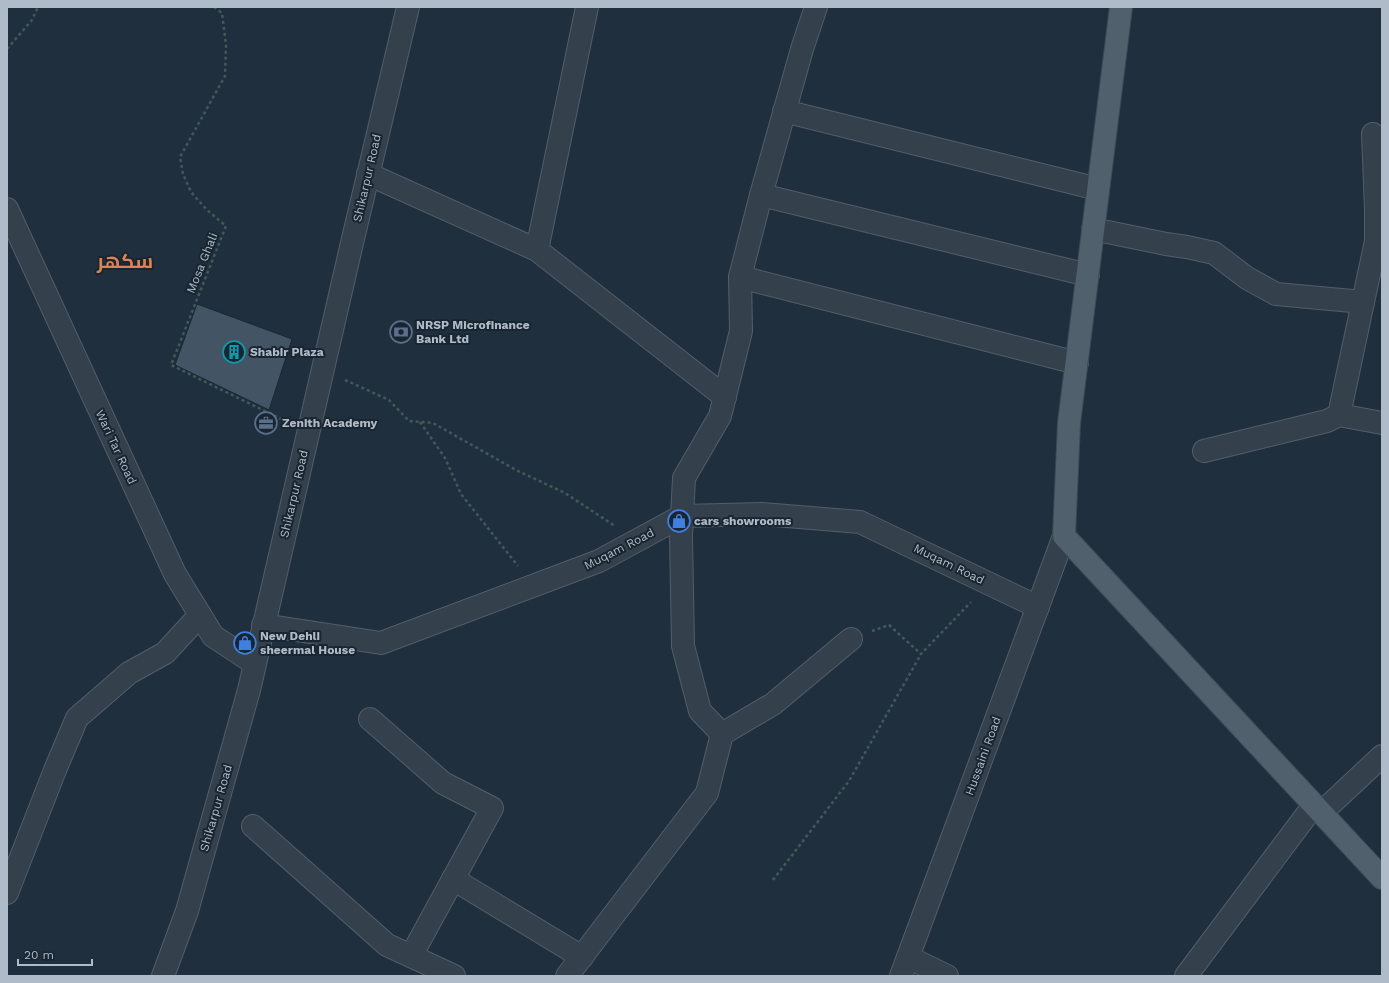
<svg xmlns="http://www.w3.org/2000/svg" width="1389" height="983" viewBox="0 0 1389 983" font-family="'Work Sans',Cairo,sans-serif">
	<style>
		.building { fill: #435564; stroke: #1b2833 }
		.lines { fill: none; stroke-linecap: round; stroke-linejoin: round }
		.minor-casing { stroke: #525e6a; stroke-width: 24 }
		.major-casing { stroke: #3d4a56; stroke-width: 24 }
		.path { stroke: #405a5a; stroke-width: 2.5; stroke-dasharray: 3 3; stroke-linecap: butt }
		.minor { stroke: #34414d; stroke-width: 22 }
		.major { stroke: #51606d; stroke-width: 22 }
		.labels { text-anchor: middle; stroke-width: 4; stroke-linejoin: round; paint-order: stroke }
		.street-label { font-size: 12px; fill: #afbbc9; stroke: #192631 }
		.poi-label { font-size: 12px; font-weight: bold; fill: #afbbc9; stroke: #192631; text-anchor: start }
		.town-label { font-size: 20px; font-weight: bold; fill: #de8254; stroke: #192631 }
	</style>
	<rect width="100%" height="100%" fill="#202f3d"/>
	<!-- building -->
	<polygon class="building" points="197,304 292,339 269,410 175,365"/>
	<g class="lines">
		<!-- minor casing -->
		<g class="minor-casing">
			<g id="minor">
				<polyline points="784,111 1098,189"/>
				<polyline points="368,174 537,250 725,397"/>
				<polyline points="761,195 1088,275"/>
				<polyline points="7,209 175,574 213,636 254,663"/>
				<polyline points="1093,229 1166,244 1187,247 1214,253 1247,278 1276,294 1363,302"/>
				<polyline points="537,250 587,7"/>
				<polyline points="740,277 1077,363"/>
				<polyline points="1339,415 1382,423"/>
				<polyline points="1204,451 1327,421 1339,415 1376,241 1376,210 1373,134"/>
				<polyline points="263,625 381,643 599,561 682,516 762,514 860,522 1038,607"/>
				<polyline points="370,719 443,783 492,808 411,956"/>
				<polyline points="722,734 700,711 683,646 681,536 684,478 720,416 741,331 740,277 761,195 802,49 816,7"/>
				<polyline points="1321,813 1382,756"/>
				<polyline points="253,826 387,945 454,976"/>
				<polyline points="453,879 582,957"/>
				<polyline points="7,893 55,770 77,718 129,673 165,653 200,615"/>
				<polyline points="908,957 947,976"/>
				<polyline points="163,976 187,911 249,690 352,243 408,7"/>
				<polyline points="567,976 707,793 722,734 773,704 851,639"/>
				<polyline points="901,976 1064,536"/>
				<polyline points="1186,976 1314,805"/>
			</g>
		</g>
		<!-- major casing -->
		<g class="major-casing">
			<polyline id="major" points="1121,7 1069,423 1064,536 1382,878"/>
		</g>
		<!-- path -->
		<g class="path">
			<polyline points="214,7 222,13 226,45 225,76 180,157 183,174 191,192 207,210 226,226 171,365 281,419"/>
			<polyline points="7,49 32,20 38,7"/>
			<polyline points="345,380 389,400 409,421 433,423 516,470 565,493 615,526"/>
			<polyline points="420,422 445,458 461,494 518,566"/>
			<polyline points="872,631 889,625 921,654 971,602"/>
			<polyline points="773,880 849,781 921,654"/>
		</g>
		<!-- minor -->
		<use href="#minor" class="minor"/>
		<!-- major -->
		<use href="#major" class="major"/>
	</g>
	<!-- icons -->
	<defs>
		<g id="bank-ring" transform="scale(1.15)"><circle r="9.5" fill="#192631" stroke="#5c6f8a" stroke-width="1.5"/><path d="M-6-4H6V4H-6ZM0-2.3a2.3 2.3 0 1 0 0 4.6a2.3 2.3 0 1 0 0-4.6Z" fill="#5c6f8a"/></g>
		<g id="building-ring" transform="scale(1.15)"><circle r="9.5" fill="#192631" stroke="#0f9aa8" stroke-width="1.5"/><path d="M-4-6H4V6H1V3H-1V6H-4ZM-2.5-4.3h1.7v1.8h-1.7ZM.8-4.3h1.7v1.8H.8ZM-2.5-1h1.7V.8h-1.7ZM.8-1h1.7V.8H.8Z" fill="#0f9aa8"/></g>
		<g id="office-ring" transform="scale(1.15)"><circle r="9.5" fill="#192631" stroke="#5c6f8a" stroke-width="1.5"/><path d="M-6-3h4V-5.5h4V-3h4V5H-6ZM-1-4.5V-3h2v-1.5ZM-6 0V1H6V0Z" fill="#5c6f8a"/></g>
		<g id="shop-ring" transform="scale(1.15)"><circle r="9.5" fill="#192631" stroke="#3f7fe0" stroke-width="1.5"/><path d="M-5-2.5h2.3a2.7 3.5 0 0 1 5.4 0H5L5.5 6h-11ZM-1.5-2.5h3a1.5 2.3 0 0 0-3 0Z" fill="#3f7fe0"/></g>
	</defs>
	<g fill-rule="evenodd">
		<use href="#bank-ring" x="401" y="332"/>
		<use href="#building-ring" x="234" y="352"/>
		<use href="#office-ring" x="266" y="423"/>
		<use href="#shop-ring" x="679" y="521"/>
		<use href="#shop-ring" x="245" y="643"/>
	</g>
	<g class="labels">
		<!-- street labels -->
		<g class="street-label">
			<text transform="translate(367 178) rotate(-77)" y="4">Shikarpur Road</text>
			<text transform="translate(202 263) rotate(-68)" y="4">Mosa Ghali</text>
			<text transform="translate(116 447) rotate(65)" y="4">Wari Tar Road</text>
			<text transform="translate(294 494) rotate(-77)" y="4">Shikarpur Road</text>
			<text transform="translate(619 549) rotate(-27)" y="4">Muqam Road</text>
			<text transform="translate(949 564) rotate(26)" y="4">Muqam Road</text>
			<text transform="translate(983 756) rotate(-70)" y="4">Hussaini Road</text>
			<text transform="translate(216 808) rotate(-74)" y="4">Shikarpur Road</text>
		</g>
		<!-- poi labels -->
		<g class="poi-label">
			<text x="416" y="329">NRSP Microfinance<tspan x="416" dy="14">Bank Ltd</tspan></text>
			<text x="250" y="356">Shabir Plaza</text>
			<text x="282" y="427">Zenith Academy</text>
			<text x="694" y="525">cars showrooms</text>
			<text x="260" y="640">New Dehli<tspan x="260" dy="14">sheermal House</tspan></text>
		</g>
		<!-- town labels -->
		<g class="town-label">
			<text x="125" y="268">سکھر</text>
		</g>
	</g>
	<!-- border -->
	<rect width="1389" height="983" fill="none" stroke="#afbbc9" stroke-width="16"/>
	<!-- scale -->
	<path d="M18 959v6h74v-6" fill="none" stroke="#afbbc9" stroke-width="2"/>
	<text x="24" y="959" font-size="12" fill="#afbbc9" stroke="#192631" stroke-width="3" paint-order="stroke">20 m</text>
</svg>
